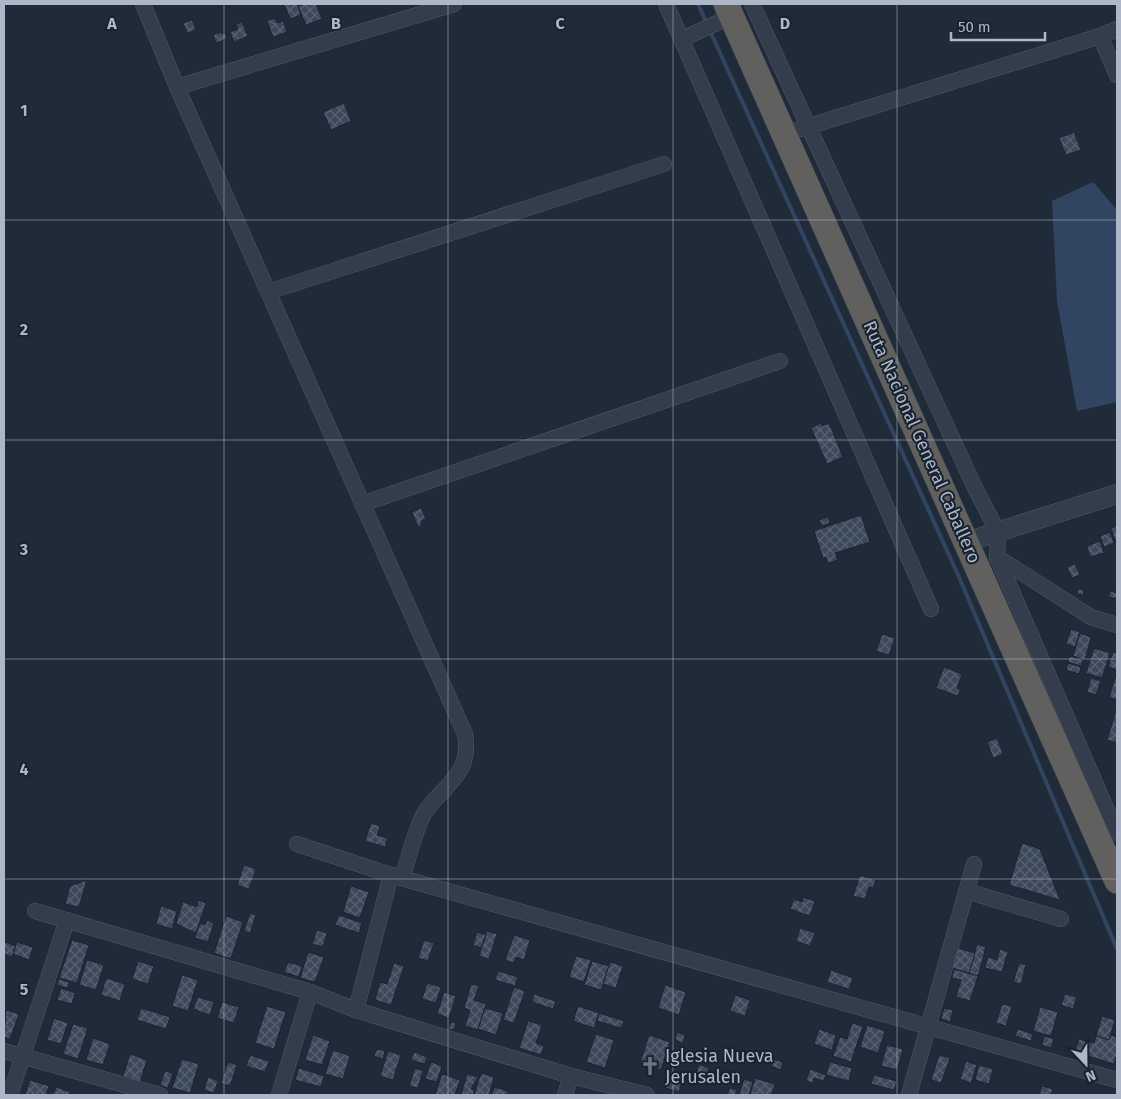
<svg xmlns="http://www.w3.org/2000/svg" width="1121" height="1099" viewBox="0 0 1121 1099" font-family="'Fira Sans',sans-serif">
	<style>
		.water { fill: #314461 }
		.lines { fill: none; stroke-linecap: round; stroke-linejoin: round }
		.stream { stroke: #314461; stroke-width: 4 }
		.building { fill: url(#building-cross-hatch); stroke: #1b2431 }
		.minor-casing { stroke: #515a68; stroke-width: 16 }
		.tertiary-casing { stroke: #515a68; stroke-width: 20 }
		.trunk-casing { stroke: #3e4755; stroke-width: 26 }
		.minor { stroke: #343d4b; stroke-width: 15 }
		.tertiary { stroke: #343d4b; stroke-width: 19 }
		.trunk { stroke: #61605e; stroke-width: 25 }
		.grid { fill: none; stroke: #aeb7c7; stroke-width: 1; stroke-opacity: 0.55 }
		.labels { text-anchor: middle; stroke-width: 4; stroke-linejoin: round; paint-order: stroke }
		.street-label { font-size: 18px; fill: #aeb7c7; stroke: #19222f }
		.poi-label { font-size: 18px; fill: #aeb7c7; stroke: #19222f; text-anchor: start }
		.grid-label { font-size: 16px; text-anchor: middle; font-weight: bold; fill: #aeb7c7; stroke: #19222f; stroke-width: 4; stroke-linejoin: round; paint-order: stroke }
	</style>
	<defs>
		<pattern id="building-cross-hatch" width="8" height="8" patternUnits="userSpaceOnUse" patternTransform="scale(1.25)"><rect width="8" height="8" fill="#3c495b"/><path d="M0 0l8 8M0 8l8-8" fill="none" stroke="#566171"/></pattern>
	</defs>
	<rect width="100%" height="100%" fill="#202b3a"/>
	<!-- water -->
	<polygon class="water" points="1093,182 1117,210 1117,402 1077,411 1057,301 1052,201"/>
	<g class="lines">
		<!-- stream -->
		<g class="stream">
			<polyline points="698,4 707,24"/>
			<polyline points="710,31 959,577 1117,949"/>
		</g>
	</g>
	<!-- building -->
	<g class="building">
		<polygon points="284,4 297,4 301,15 290,19"/>
		<polygon points="305,4 316,4 322,19 306,25 298,6"/>
		<polygon points="275,18 277,23 283,21 287,32 273,37 267,21"/>
		<polygon points="192,20 196,30 187,33 183,23"/>
		<polygon points="242,22 248,36 234,42 230,32 238,29 236,24"/>
		<polygon points="221,32 222,34 225,33 227,39 216,43 213,35"/>
		<polygon points="344,103 351,121 331,130 323,112"/>
		<polygon points="1074,132 1081,150 1066,155 1059,138"/>
		<polygon points="821,423 822,426 829,423 843,457 827,464 811,428"/>
		<polygon points="421,508 426,519 421,521 422,525 418,527 412,512"/>
		<polygon points="861,515 870,542 835,553 838,560 828,563 826,557 823,558 814,531"/>
		<polygon points="828,517 830,523 822,526 819,520"/>
		<polygon points="1117,526 1117,542 1116,543 1111,528"/>
		<polygon points="1110,532 1114,543 1104,547 1100,536"/>
		<polygon points="1100,541 1104,553 1090,557 1087,546"/>
		<polygon points="1075,564 1080,575 1072,578 1067,567"/>
		<polygon points="1078,589 1084,590 1083,595 1077,594"/>
		<polygon points="1110,591 1117,593 1117,599 1108,597"/>
		<polygon points="1071,629 1080,632 1075,647 1066,644"/>
		<polygon points="1080,633 1091,637 1085,660 1073,656"/>
		<polygon points="882,634 895,638 889,655 876,651"/>
		<polygon points="1094,648 1110,653 1102,678 1086,673"/>
		<polygon points="1117,648 1117,670 1108,667 1113,652 1116,653"/>
		<polygon points="1070,656 1083,660 1081,666 1068,662"/>
		<polygon points="1068,663 1081,667 1079,674 1066,670"/>
		<polygon points="944,667 962,674 957,688 960,690 958,696 936,688"/>
		<polygon points="1117,672 1117,700 1109,697"/>
		<polygon points="1091,678 1101,681 1096,695 1087,692"/>
		<polygon points="1117,707 1117,743 1107,740"/>
		<polygon points="997,738 1003,754 993,758 987,742"/>
		<polygon points="371,823 380,826 377,835 388,838 385,847 365,841"/>
		<polygon points="1022,843 1040,849 1060,900 1009,885"/>
		<polygon points="244,865 256,869 249,889 237,885"/>
		<polygon points="860,875 876,880 873,888 869,887 865,899 853,896"/>
		<polygon points="87,880 79,907 65,904 70,886"/>
		<polygon points="351,886 369,892 360,918 343,912"/>
		<polygon points="803,897 815,901 810,916 790,909 794,899 802,902"/>
		<polygon points="198,900 206,903 196,933 176,924 183,902 197,907"/>
		<polygon points="161,906 177,911 172,929 156,924"/>
		<polygon points="250,913 256,915 250,933 244,931"/>
		<polygon points="339,915 362,923 359,933 335,925"/>
		<polygon points="226,916 243,922 231,959 214,953"/>
		<polygon points="207,920 214,923 208,942 195,938 200,923 205,925"/>
		<polygon points="800,928 815,933 810,946 796,941"/>
		<polygon points="317,930 327,933 323,947 312,944"/>
		<polygon points="487,931 497,934 489,959 479,956"/>
		<polygon points="477,932 486,935 481,948 473,945"/>
		<polygon points="514,935 530,940 524,960 516,957 514,963 505,960"/>
		<polygon points="72,940 89,945 77,983 59,978"/>
		<polygon points="424,940 434,943 428,961 418,958"/>
		<polygon points="4,942 16,946 12,957 4,954"/>
		<polygon points="17,942 33,947 29,960 13,954"/>
		<polygon points="977,944 986,947 978,976 969,973"/>
		<polygon points="957,948 975,953 969,973 952,968"/>
		<polygon points="1000,949 1008,952 1002,972 985,968 988,957 997,960"/>
		<polygon points="308,952 324,957 315,982 300,978"/>
		<polygon points="576,956 591,960 584,982 569,977"/>
		<polygon points="87,960 104,965 96,990 79,985"/>
		<polygon points="138,961 154,966 148,984 132,979"/>
		<polygon points="592,961 609,966 601,990 584,985"/>
		<polygon points="288,962 302,966 299,977 284,972"/>
		<polygon points="610,962 623,966 616,988 603,984"/>
		<polygon points="394,963 404,966 391,1005 375,1000 380,982 387,984"/>
		<polygon points="1019,963 1026,965 1021,984 1013,982"/>
		<polygon points="954,969 978,976 970,1001 956,997 961,980 952,978"/>
		<polygon points="831,970 853,978 849,989 827,982"/>
		<polygon points="498,971 518,977 515,986 495,980"/>
		<polygon points="182,975 198,980 188,1011 172,1006"/>
		<polygon points="106,978 125,984 120,1001 101,995"/>
		<polygon points="59,979 69,982 68,988 57,985"/>
		<polygon points="427,983 441,987 436,1003 422,999"/>
		<polygon points="471,984 479,986 474,1000 486,1004 478,1030 465,1026 470,1010 464,1008"/>
		<polygon points="665,985 686,992 679,1015 658,1008"/>
		<polygon points="514,987 525,991 514,1023 503,1020"/>
		<polygon points="61,988 75,993 72,1004 57,1000"/>
		<polygon points="444,992 456,996 449,1018 437,1014"/>
		<polygon points="534,994 556,1001 553,1009 532,1002"/>
		<polygon points="1065,994 1077,997 1073,1009 1061,1005"/>
		<polygon points="735,995 750,1000 745,1016 730,1011"/>
		<polygon points="198,997 214,1002 210,1015 193,1009"/>
		<polygon points="222,1002 239,1007 234,1023 217,1018"/>
		<polygon points="1002,1004 1012,1006 1006,1026 996,1023"/>
		<polygon points="267,1006 286,1012 274,1049 255,1043"/>
		<polygon points="578,1006 599,1013 594,1028 573,1021"/>
		<polygon points="1040,1007 1058,1012 1051,1036 1033,1031"/>
		<polygon points="141,1008 170,1017 166,1029 137,1020"/>
		<polygon points="485,1008 503,1013 496,1035 478,1029"/>
		<polygon points="944,1008 953,1010 950,1022 941,1019"/>
		<polygon points="6,1010 19,1014 10,1039 4,1037"/>
		<polygon points="599,1013 624,1021 621,1028 597,1021"/>
		<polygon points="1102,1016 1115,1020 1109,1040 1096,1036"/>
		<polygon points="54,1018 68,1023 61,1044 47,1040"/>
		<polygon points="528,1021 542,1025 536,1043 544,1046 541,1055 519,1048"/>
		<polygon points="451,1022 456,1023 453,1030 448,1029"/>
		<polygon points="852,1023 863,1026 851,1062 833,1056 840,1037 847,1039"/>
		<polygon points="73,1024 88,1028 78,1059 63,1054"/>
		<polygon points="867,1025 885,1031 878,1053 860,1047"/>
		<polygon points="819,1029 836,1035 832,1050 814,1044"/>
		<polygon points="1018,1029 1033,1034 1031,1041 1015,1036"/>
		<polygon points="677,1032 685,1035 683,1043 675,1040"/>
		<polygon points="596,1034 614,1040 605,1068 586,1062"/>
		<polygon points="313,1035 330,1041 322,1065 305,1060"/>
		<polygon points="649,1035 670,1042 661,1070 640,1063"/>
		<polygon points="1111,1035 1117,1037 1117,1054 1114,1064 1075,1052 1079,1039 1094,1043 1096,1036 1109,1040"/>
		<polygon points="1044,1036 1054,1039 1051,1048 1042,1045"/>
		<polygon points="93,1038 110,1044 103,1065 86,1060"/>
		<polygon points="887,1045 903,1049 897,1070 881,1066"/>
		<polygon points="377,1049 385,1051 383,1059 374,1056"/>
		<polygon points="333,1050 350,1056 343,1079 325,1074"/>
		<polygon points="388,1051 401,1055 393,1080 380,1076"/>
		<polygon points="414,1052 427,1057 425,1064 411,1060"/>
		<polygon points="130,1054 147,1060 140,1082 123,1076"/>
		<polygon points="250,1055 269,1061 265,1072 246,1066"/>
		<polygon points="939,1055 950,1058 941,1083 931,1080"/>
		<polygon points="182,1059 199,1064 190,1093 172,1088"/>
		<polygon points="774,1059 783,1062 781,1070 771,1066"/>
		<polygon points="966,1061 977,1065 971,1083 960,1079"/>
		<polygon points="228,1062 237,1065 230,1086 221,1083"/>
		<polygon points="431,1062 442,1066 437,1082 425,1079"/>
		<polygon points="830,1062 852,1068 849,1081 826,1075"/>
		<polygon points="699,1064 709,1068 704,1084 694,1081"/>
		<polygon points="979,1065 993,1069 989,1084 975,1080"/>
		<polygon points="299,1068 324,1076 321,1087 295,1080"/>
		<polygon points="415,1068 423,1071 418,1088 409,1086"/>
		<polygon points="810,1069 826,1075 824,1081 814,1078 813,1083 806,1081"/>
		<polygon points="668,1070 684,1075 679,1092 663,1087"/>
		<polygon points="165,1071 173,1073 168,1088 160,1085"/>
		<polygon points="481,1073 494,1077 489,1095 474,1095"/>
		<polygon points="442,1074 460,1080 455,1095 435,1095"/>
		<polygon points="467,1074 478,1077 471,1089 475,1090 473,1095 461,1095"/>
		<polygon points="874,1075 897,1081 894,1090 871,1084"/>
		<polygon points="208,1077 218,1081 214,1093 204,1090"/>
		<polygon points="755,1078 775,1084 771,1095 750,1095"/>
		<polygon points="744,1079 753,1082 749,1095 739,1095"/>
		<polygon points="30,1080 49,1086 46,1095 25,1095"/>
		<polygon points="1042,1086 1053,1089 1051,1095 1039,1095"/>
		<polygon points="56,1087 70,1092 69,1095 53,1095"/>
		<polygon points="494,1087 508,1091 506,1095 492,1095"/>
		<polygon points="730,1088 737,1090 735,1095 727,1095"/>
	</g>
	<g class="lines">
		<!-- minor casing -->
		<g class="minor-casing">
			<g id="minor">
				<path d="M143,4L177,87L465,734C472,775 445,783 425,812C416,826 408,861 402,878"/>
				<polyline points="666,4 931,609"/>
				<polyline points="752,4 976,490 998,532 997,557 1117,833"/>
				<polyline points="1100,36 1117,29"/>
				<polyline points="682,39 732,16"/>
				<polyline points="177,87 454,4"/>
				<polyline points="784,134 1100,36 1117,75"/>
				<polyline points="268,292 664,164"/>
				<polyline points="362,504 780,361"/>
				<polyline points="997,558 997,557 1091,617 1117,625"/>
				<polyline points="297,844 391,875 1117,1080"/>
				<polyline points="966,891 1061,919"/>
				<polyline points="35,911 310,992 356,1010 571,1076 647,1095"/>
				<polyline points="356,1010 391,875"/>
				<polyline points="4,1051 160,1095"/>
				<polyline points="10,1095 67,920"/>
				<polyline points="279,1095 310,992"/>
				<polyline points="565,1095 571,1076"/>
				<polyline points="909,1095 974,864"/>
			</g>
		</g>
		<!-- tertiary casing -->
		<g class="tertiary-casing">
			<polyline id="tertiary" points="966,542 1117,494"/>
		</g>
		<!-- trunk casing -->
		<g class="trunk-casing">
			<polyline id="trunk" points="726,4 1117,881"/>
		</g>
		<!-- minor -->
		<use href="#minor" class="minor"/>
		<!-- tertiary -->
		<use href="#tertiary" class="tertiary"/>
		<!-- trunk -->
		<use href="#trunk" class="trunk"/>
	</g>
	<!-- grid -->
	<path class="grid" d="M224,4V1095M448,4V1095M673,4V1095M897,4V1095M4,220H1117M4,440H1117M4,659H1117M4,879H1117"/>
	<!-- icons -->
	<defs>
		<g id="church-bare" transform="scale(1.5)"><path d="M-1.2-6h2.4v3.5h3.3v2.4h-3.3V6h-2.4V-.1h-3.3v-2.4h3.3Z" fill="#6b7280" stroke="#19222f" stroke-width="2.5" paint-order="stroke"/></g>
	</defs>
	<g fill-rule="evenodd">
		<use href="#church-bare" x="650" y="1066"/>
	</g>
	<g class="labels">
		<!-- street labels -->
		<g class="street-label">
			<text transform="translate(922 442) rotate(66)" y="6">Ruta Nacional General Caballero</text>
		</g>
		<!-- poi labels -->
		<g class="poi-label">
			<text x="665" y="1062">Iglesia Nueva<tspan x="665" dy="21">Jerusalen</tspan></text>
		</g>
	</g>
	<g class="grid-label">
		<text x="112" y="29">A</text>
		<text x="336" y="29">B</text>
		<text x="560" y="29">C</text>
		<text x="785" y="29">D</text>
		<text x="24" y="116">1</text>
		<text x="24" y="335">2</text>
		<text x="24" y="555">3</text>
		<text x="24" y="775">4</text>
		<text x="24" y="995">5</text>
	</g>
	<!-- border -->
	<rect width="1121" height="1099" fill="none" stroke="#aeb7c7" stroke-width="10"/>
	<!-- north arrow -->
	<g transform="translate(1086 1064) rotate(158)" stroke="#19222f" stroke-width="4" paint-order="stroke">
	<path d="M0-4L9 19L0 12L-9 19Z" fill="#aeb7c7"/>
	<text y="-8" font-size="14" font-weight="bold" text-anchor="middle" fill="#aeb7c7">N</text>
	</g>
	<!-- scale -->
	<path d="M951 32v8h94v-8" fill="none" stroke="#aeb7c7" stroke-width="2.5"/>
	<text x="958" y="32" font-size="15" fill="#aeb7c7" stroke="#19222f" stroke-width="4" paint-order="stroke">50 m</text>
</svg>
